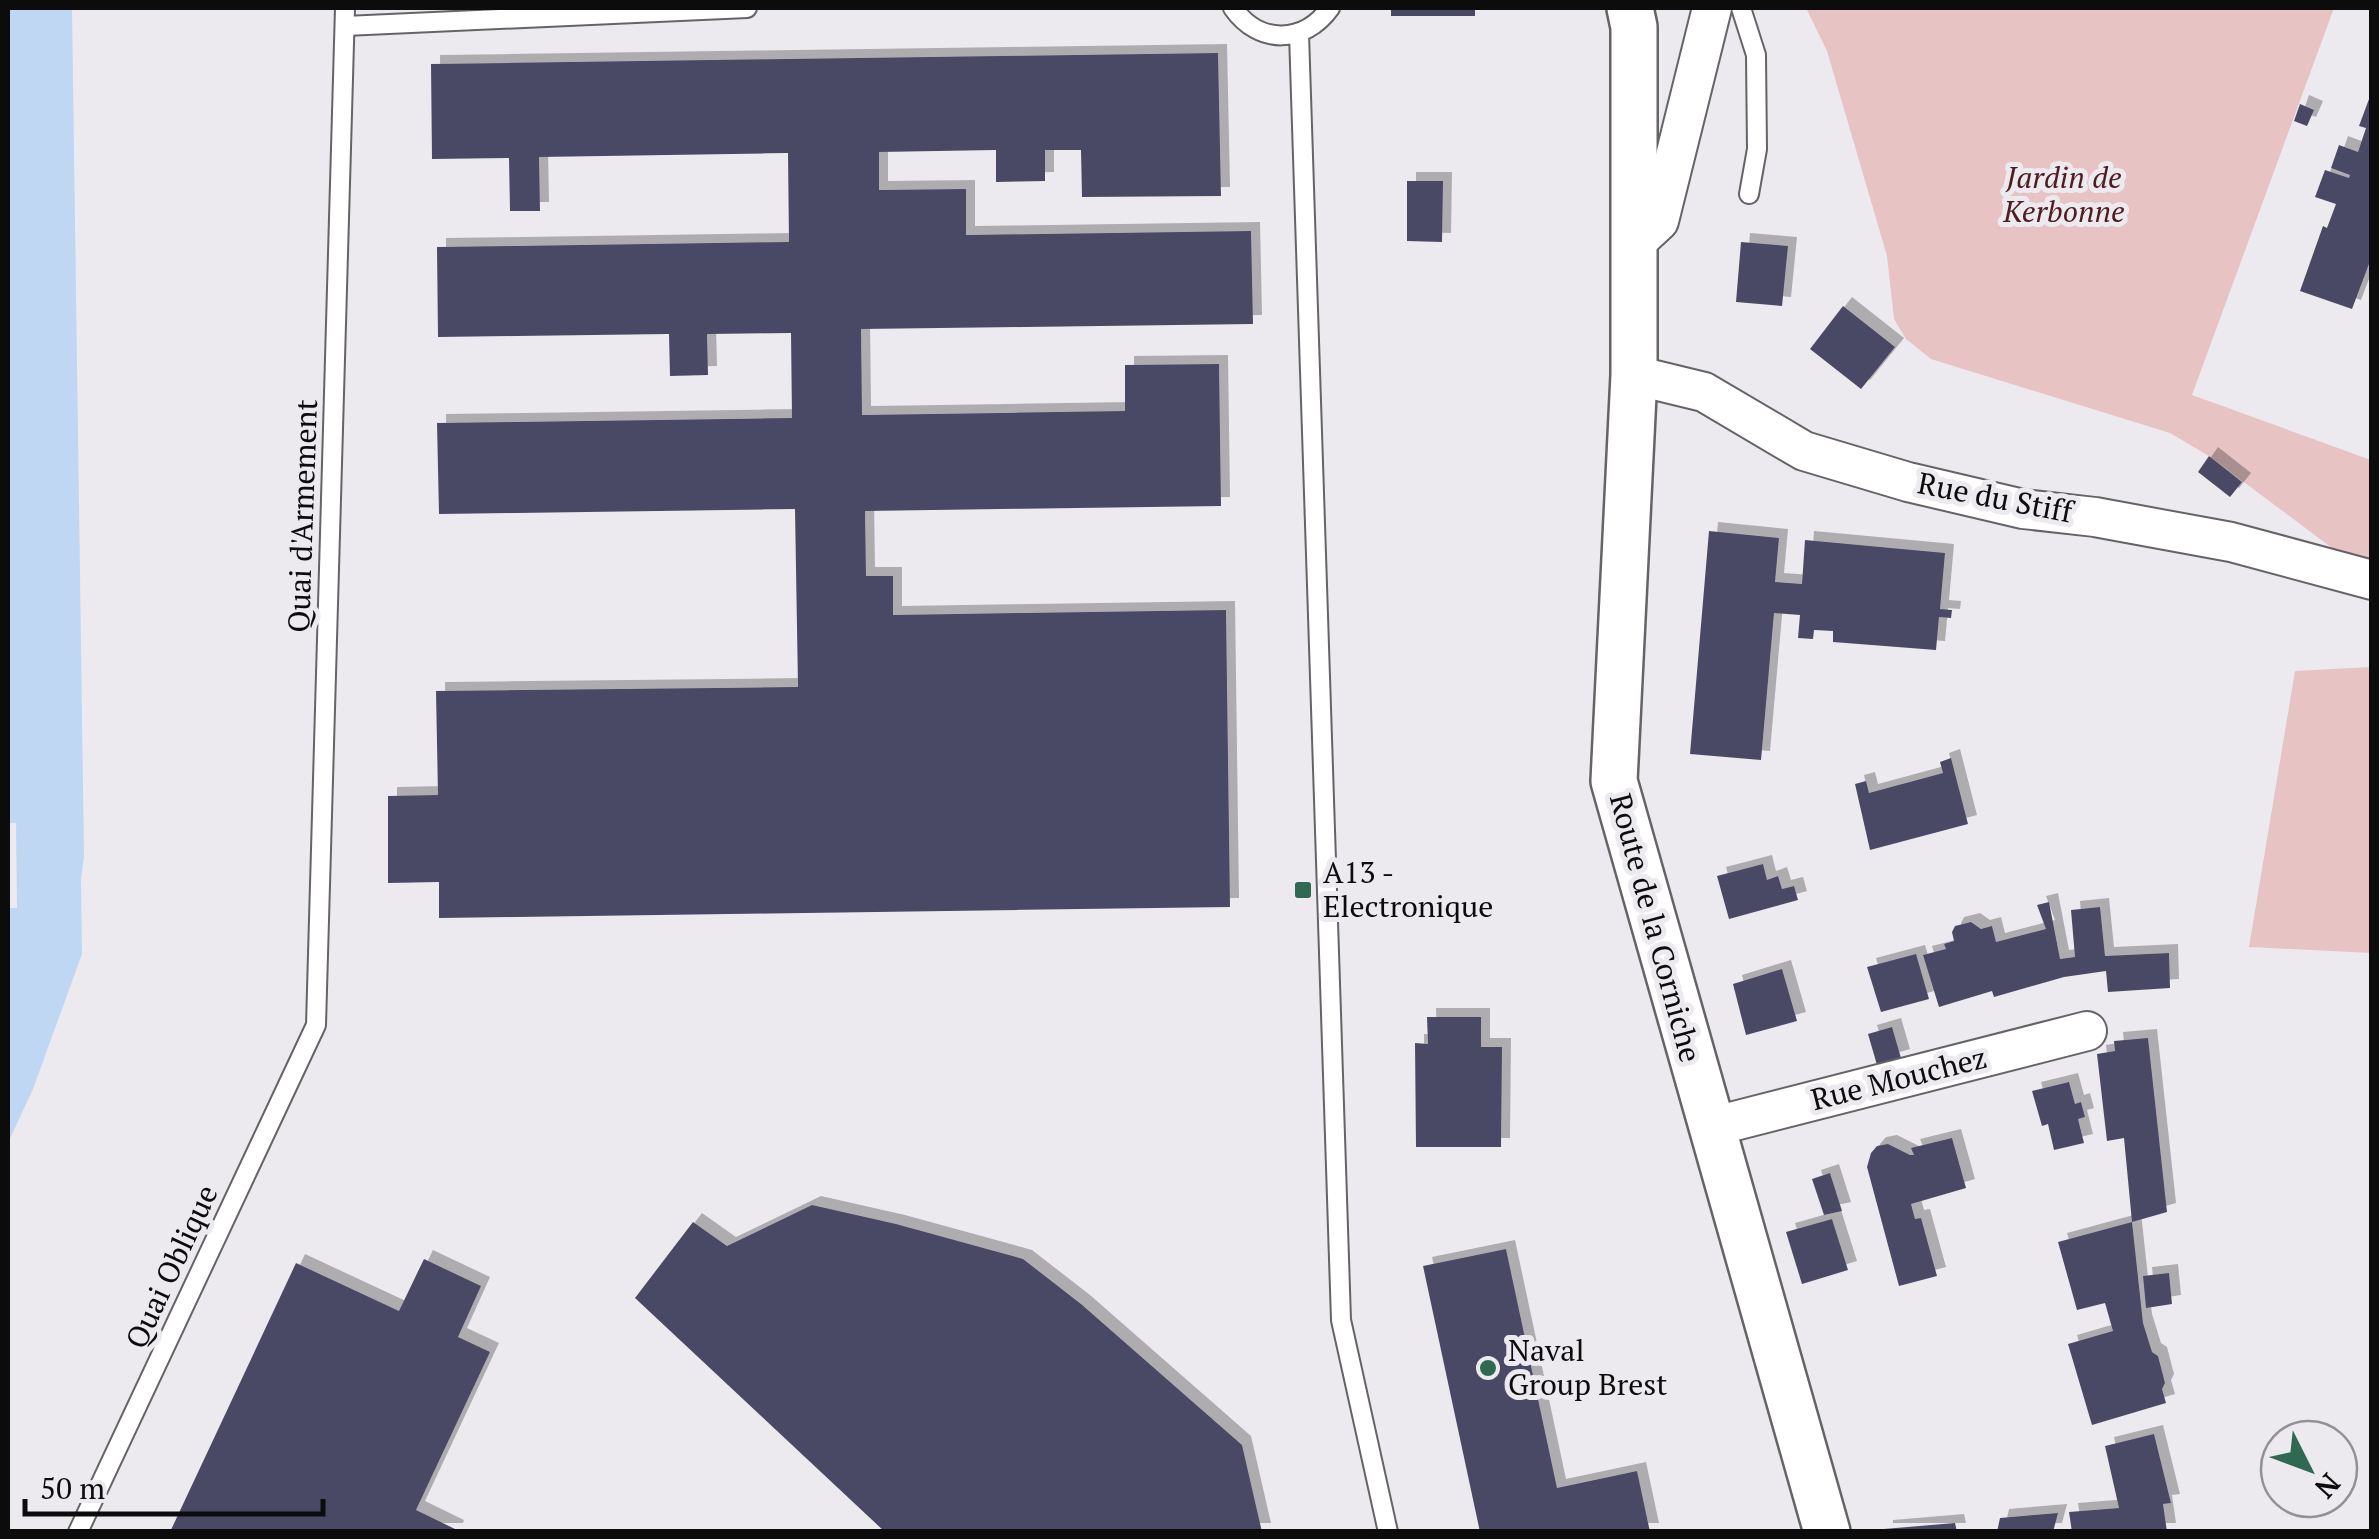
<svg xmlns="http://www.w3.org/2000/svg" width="2379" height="1539" viewBox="0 0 2379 1539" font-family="'PT Serif',serif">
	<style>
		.green { fill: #e7c3c4 }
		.water { fill: #c0d7f3 }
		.pier { fill: #edeaef }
		.building { fill: #4a4a66; filter: url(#shadow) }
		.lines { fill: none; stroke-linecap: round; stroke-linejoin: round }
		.service-casing { stroke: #666367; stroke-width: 22 }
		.minor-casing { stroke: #666367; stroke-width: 42 }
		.tertiary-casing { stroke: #666367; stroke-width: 50 }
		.service { stroke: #fff; stroke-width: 18 }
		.minor { stroke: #fff; stroke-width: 38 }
		.tertiary { stroke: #fff; stroke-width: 45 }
		.poi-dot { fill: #306951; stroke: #edeaef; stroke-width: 4 }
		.labels { text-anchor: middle; stroke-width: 10; stroke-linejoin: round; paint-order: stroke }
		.park-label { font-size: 30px; font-style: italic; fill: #4f1c22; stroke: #edeaef }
		.street-label { font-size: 30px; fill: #0d0c0d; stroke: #edeaef }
		.poi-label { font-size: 30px; fill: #0d0c0d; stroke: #edeaef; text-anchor: start }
	</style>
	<defs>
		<filter id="shadow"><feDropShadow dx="9" dy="-9" stdDeviation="0" flood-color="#0004"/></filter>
	</defs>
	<rect width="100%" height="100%" fill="#edeaef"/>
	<!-- green -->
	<g class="green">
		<polygon points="1806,8 2334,8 2192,395 2371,460 2371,564 2340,554 2209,456 2170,433 1931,359 1906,339 1894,319 1887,256 1827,51"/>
		<polygon points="2371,667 2371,953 2249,947 2295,671"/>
	</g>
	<!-- water -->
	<polygon class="water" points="8,8 72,8 84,856 81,879 82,954 33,1089 8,1143"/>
	<!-- pier -->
	<polygon class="pier" points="8,823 16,823 17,908 8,908"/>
	<!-- building -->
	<g class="building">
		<rect x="1391" y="8" width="84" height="8"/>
		<polygon points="1218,53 1221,196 1082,197 1081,150 1045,150 1045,181 996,182 996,150 879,152 879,190 966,189 966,235 1251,231 1253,324 861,329 862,415 1125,411 1125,365 1219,364 1221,506 865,511 866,576 893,576 893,615 1226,610 1230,907 439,918 439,882 388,883 388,796 438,795 436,691 798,687 795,509 439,514 437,423 792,418 791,333 707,334 708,375 670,376 669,334 438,337 437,247 789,242 788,153 539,157 540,211 510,211 509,158 432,159 431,64"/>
		<polygon points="2372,91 2372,256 2352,309 2300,291 2323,226 2327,228 2336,204 2315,197 2325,170 2349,178 2350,175 2331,168 2339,145 2358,152 2366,128 2359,126"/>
		<polygon points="2300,104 2314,110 2307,126 2294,121"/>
		<polygon points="1407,181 1443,181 1442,242 1407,241"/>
		<polygon points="1741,242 1788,246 1782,306 1736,302"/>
		<polygon points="1843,306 1895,347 1861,389 1810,349"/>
		<polygon points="2209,456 2242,482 2230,497 2198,472"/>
		<polygon points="1709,531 1779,538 1775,582 1802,584 1805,540 1945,553 1940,609 1952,610 1951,618 1939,617 1936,650 1833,642 1833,631 1814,630 1813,639 1798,638 1800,615 1774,613 1761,760 1690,754"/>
		<polygon points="1951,758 1968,824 1870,850 1855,784 1866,781 1869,793 1943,773 1940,762"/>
		<polygon points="1763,864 1767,880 1778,876 1782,889 1794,886 1798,900 1729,919 1717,876"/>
		<polygon points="2049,902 2060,959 2075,957 2071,910 2100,907 2105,956 2169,953 2170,988 2108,992 2106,971 2064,977 1994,997 1992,991 1939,1007 1923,955 1946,949 1944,944 1954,941 1952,932 1955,926 1971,922 1981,929 1992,926 1996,942 2046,929 2037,905"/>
		<polygon points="1916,954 1929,999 1881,1012 1867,967"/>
		<polygon points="1782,969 1797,1021 1746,1035 1733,984"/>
		<polygon points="1427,1017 1481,1017 1481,1047 1502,1047 1501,1147 1416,1147 1415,1043 1428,1044"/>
		<polygon points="1892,1027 1901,1058 1877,1065 1868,1034"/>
		<polygon points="2148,1038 2167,1212 2132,1222 2143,1323 2152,1352 2158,1356 2165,1383 2162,1389 2166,1403 2092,1425 2068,1344 2113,1331 2105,1303 2077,1310 2058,1242 2132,1222 2124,1138 2107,1141 2097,1054 2115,1051 2114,1041"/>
		<polygon points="2069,1082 2075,1104 2081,1102 2085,1117 2078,1119 2084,1143 2054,1150 2048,1124 2042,1126 2032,1091"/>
		<polygon points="1952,1138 1966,1188 1911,1204 1915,1219 1921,1218 1937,1276 1899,1286 1867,1167 1871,1153 1877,1146 1888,1144 1910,1155 1914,1155 1911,1148"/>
		<polygon points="1830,1173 1842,1211 1824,1215 1812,1179"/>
		<polygon points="812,1205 896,1224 1023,1259 1081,1304 1242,1445 1262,1532 885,1532 635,1298 693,1222 727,1246"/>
		<polygon points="1832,1219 1848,1270 1802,1284 1786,1232"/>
		<polygon points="1506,1249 1557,1488 1637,1471 1650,1532 1480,1532 1423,1266"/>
		<polygon points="424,1259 481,1286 458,1337 490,1352 416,1510 455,1529 454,1532 170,1532 296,1263 399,1311"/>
		<polygon points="2169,1273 2172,1304 2146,1308 2143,1276"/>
		<polygon points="2154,1434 2171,1503 2163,1504 2167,1532 2072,1532 2069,1512 2119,1508 2105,1446"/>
		<polygon points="2058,1513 2053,1532 1997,1532 2000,1518"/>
		<polygon points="1955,1523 1957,1532 1884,1532 1884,1529"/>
	</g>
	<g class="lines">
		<!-- service casing -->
		<g class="service-casing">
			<g id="service">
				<path d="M1233,8C1259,45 1304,44 1330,8"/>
				<polyline points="1741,8 1756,55 1757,149 1749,194"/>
				<polyline points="345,26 747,8"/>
				<polyline points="1299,34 1341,1320 1388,1532"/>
				<polyline points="78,1532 316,1025 345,8"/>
			</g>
		</g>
		<!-- minor casing -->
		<g class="minor-casing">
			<g id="minor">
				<polyline points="1632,246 1659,221 1712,8"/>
				<polyline points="1634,375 1704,392 1804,451 1908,482 2023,509 2095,517 2231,542 2372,580"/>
				<polyline points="1711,1127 2087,1031"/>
			</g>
		</g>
		<!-- tertiary casing -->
		<g class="tertiary-casing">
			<polyline id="tertiary" points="1630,8 1634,27 1634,375 1614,781 1827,1532"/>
		</g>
		<!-- service -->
		<use href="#service" class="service"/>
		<!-- minor -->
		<use href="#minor" class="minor"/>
		<!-- tertiary -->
		<use href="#tertiary" class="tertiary"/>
	</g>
	<!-- markers -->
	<g class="poi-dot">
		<rect x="1293" y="880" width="20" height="20" rx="5"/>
		<circle cx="1488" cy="1368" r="10"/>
	</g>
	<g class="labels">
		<!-- park labels -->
		<g class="park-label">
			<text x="2064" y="188">Jardin de<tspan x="2064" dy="34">Kerbonne</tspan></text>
		</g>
		<!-- street labels -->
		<g class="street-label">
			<text transform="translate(1995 498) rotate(11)" y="10">Rue du Stiff</text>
			<text transform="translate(303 516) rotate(-88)" y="10">Quai d'Armement</text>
			<text transform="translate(1655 928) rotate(75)" y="10">Route de la Corniche</text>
			<text transform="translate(1899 1079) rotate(-14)" y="10">Rue Mouchez</text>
			<text transform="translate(172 1267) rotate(-65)" y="10">Quai Oblique</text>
		</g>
		<!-- poi labels -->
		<g class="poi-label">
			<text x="1323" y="883">A13 -<tspan x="1323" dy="34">Electronique</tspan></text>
			<text x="1508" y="1361">Naval<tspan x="1508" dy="34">Group Brest</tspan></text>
		</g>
	</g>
	<!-- border -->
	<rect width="2379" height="1539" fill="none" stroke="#0d0c0d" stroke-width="20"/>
	<!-- north arrow -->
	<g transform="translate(2309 1469) rotate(132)"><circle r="48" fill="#edeaef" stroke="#939195" stroke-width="2.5"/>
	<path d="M0-8L18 38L0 25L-18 38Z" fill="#306951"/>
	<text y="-15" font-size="28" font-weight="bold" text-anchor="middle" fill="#0d0c0d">N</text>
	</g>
	<!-- scale -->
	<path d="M25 1499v15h298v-15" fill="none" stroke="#0d0c0d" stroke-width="5"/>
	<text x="40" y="1499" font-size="30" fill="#0d0c0d" stroke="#edeaef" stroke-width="8" paint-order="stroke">50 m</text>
</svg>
